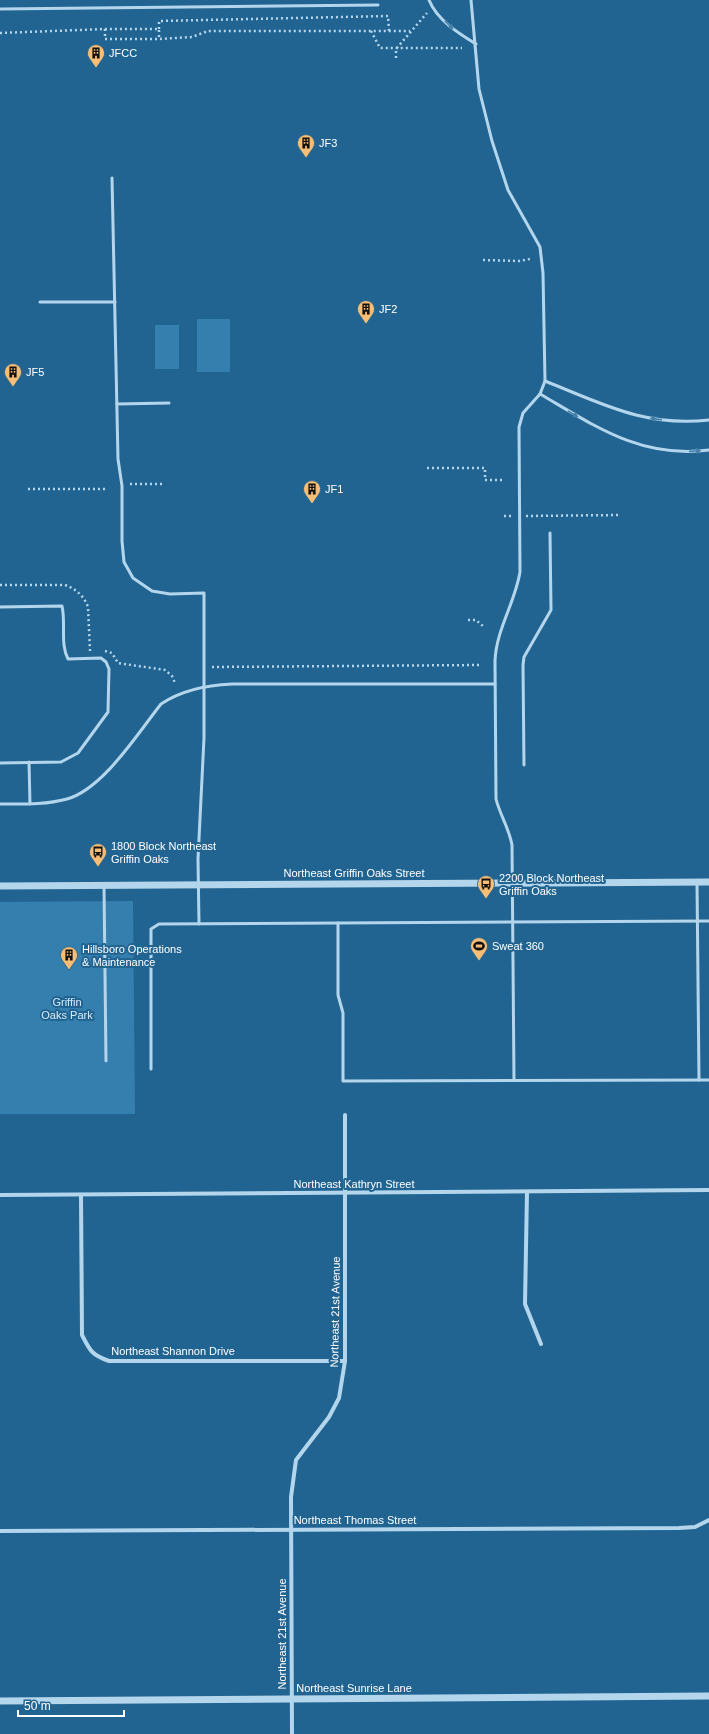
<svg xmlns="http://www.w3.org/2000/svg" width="709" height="1734" viewBox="0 0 709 1734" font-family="Helvetica,sans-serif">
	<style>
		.green { fill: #357faf }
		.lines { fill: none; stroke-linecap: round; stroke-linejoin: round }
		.path { stroke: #b3d6ed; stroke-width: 2.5; stroke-dasharray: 2 3; stroke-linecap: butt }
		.service { stroke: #b3d6ed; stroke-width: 3 }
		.minor { stroke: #b3d6ed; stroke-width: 4 }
		.tertiary { stroke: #b3d6ed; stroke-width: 7 }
		.oneway { fill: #4680a8 }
		.labels { text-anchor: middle; stroke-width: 4; stroke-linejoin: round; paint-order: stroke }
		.poi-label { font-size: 11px; fill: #fff; stroke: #216491; text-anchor: start }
		.street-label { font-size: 11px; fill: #fff; stroke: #216491 }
		.park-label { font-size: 11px; fill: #d8ecf9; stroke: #216491 }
	</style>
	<rect width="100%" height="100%" fill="#216491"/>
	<!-- green -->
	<g class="green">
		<rect x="197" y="319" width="33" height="53"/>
		<rect x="155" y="325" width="24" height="44"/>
		<polygon points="133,901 135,1114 0,1114 0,902"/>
	</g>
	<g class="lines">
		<!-- path -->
		<g class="path">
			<polyline points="105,29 105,39 159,39"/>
			<polyline points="159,29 159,21 388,16 389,31"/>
			<polyline points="371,31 380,48 462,48"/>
			<polyline points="0,33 105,29 159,29 159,39 192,37 208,31 410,31"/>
			<polyline points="396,58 396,49 427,13"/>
			<polyline points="483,260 519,261 530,259"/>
			<polyline points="427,468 485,468 485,480 502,480"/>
			<polyline points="130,484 165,484"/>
			<polyline points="28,489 108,489"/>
			<polyline points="504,516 513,516"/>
			<polyline points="526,516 621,515"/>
			<path d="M0,585H65C76,589 84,596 88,607L90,651"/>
			<polyline points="468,620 476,620 484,627"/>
			<polyline points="105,651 112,653 118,663 165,670 172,676 175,683"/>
			<polyline points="212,667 481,665"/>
		</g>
		<!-- service -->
		<g class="service">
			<path d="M429,0C437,20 458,33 476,44"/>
			<path d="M471,0L479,89L492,141L508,190L540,247L543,273L545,381L540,394L523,413L519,427L520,572C515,603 496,630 495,661L496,799C500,815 509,828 512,845L514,1080"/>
			<polyline points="0,9 378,5"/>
			<polyline points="112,178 118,459 122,486 122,541 124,562 133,578 152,591 170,594 204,593 204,738 198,859 199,924"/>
			<polyline points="40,302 115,302"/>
			<path d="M545,381C603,404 644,427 709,420"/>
			<path d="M540,394C595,426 641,459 709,450"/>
			<polyline points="117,404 169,403"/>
			<path d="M0,607L62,606C66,624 60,644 68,659L101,658L106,662L109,669L108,712L78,753L61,762L0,763"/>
			<polyline points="29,762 30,804"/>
			<polyline points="524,765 523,665 524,657 551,610 550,533"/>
			<path d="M0,804C22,804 45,805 67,799C103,789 138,733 161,704C182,690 207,685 232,684H495"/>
			<polyline points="697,882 699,1080"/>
			<polyline points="104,885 106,1061"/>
			<polyline points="338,923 338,995 343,1013 343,1081 709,1080"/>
			<polyline points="151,1069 151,929 159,924 709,921"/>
		</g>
		<!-- minor -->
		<g class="minor">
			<polyline points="527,1192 525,1304 541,1344"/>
			<polyline points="0,1195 709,1190"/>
			<path d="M81,1195L82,1335C90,1351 92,1355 109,1361H345"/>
			<polyline points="0,1531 679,1528 695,1527 709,1520"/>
			<polyline points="292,1734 291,1497 296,1460 329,1417 339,1398 345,1361 345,1115"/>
		</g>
		<!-- tertiary -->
		<g class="tertiary">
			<polyline points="0,886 709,882"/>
			<polyline points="0,1701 709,1696"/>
		</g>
	</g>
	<!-- one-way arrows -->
	<defs><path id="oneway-solid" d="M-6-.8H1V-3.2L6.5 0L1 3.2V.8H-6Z"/></defs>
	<g class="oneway">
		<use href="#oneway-solid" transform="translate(449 25) rotate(46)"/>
		<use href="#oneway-solid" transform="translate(573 414) rotate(31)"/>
		<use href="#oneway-solid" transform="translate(656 419) rotate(-172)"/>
		<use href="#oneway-solid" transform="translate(695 451) rotate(-4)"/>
	</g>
	<!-- icons -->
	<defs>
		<g id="building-pin" transform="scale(0.9)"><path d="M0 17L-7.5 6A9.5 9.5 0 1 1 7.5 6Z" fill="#f9be75" stroke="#216491"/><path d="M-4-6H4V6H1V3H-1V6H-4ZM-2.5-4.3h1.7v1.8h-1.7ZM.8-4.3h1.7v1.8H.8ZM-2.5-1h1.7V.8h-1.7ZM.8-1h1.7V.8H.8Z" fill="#111"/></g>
		<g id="bus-pin" transform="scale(0.9)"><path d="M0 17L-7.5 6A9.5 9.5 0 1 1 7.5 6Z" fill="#f9be75" stroke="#216491"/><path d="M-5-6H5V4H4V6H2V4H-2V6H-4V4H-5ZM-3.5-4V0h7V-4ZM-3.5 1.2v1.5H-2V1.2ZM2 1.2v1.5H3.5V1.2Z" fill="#111"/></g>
		<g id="stadium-pin" transform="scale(0.9)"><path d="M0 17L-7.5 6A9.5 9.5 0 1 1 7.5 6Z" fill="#f9be75" stroke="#216491"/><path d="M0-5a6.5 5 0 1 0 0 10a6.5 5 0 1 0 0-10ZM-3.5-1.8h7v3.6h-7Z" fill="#111"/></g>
	</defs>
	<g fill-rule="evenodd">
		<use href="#building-pin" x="96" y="53"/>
		<use href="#building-pin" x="306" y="143"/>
		<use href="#building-pin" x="366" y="309"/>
		<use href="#building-pin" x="13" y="372"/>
		<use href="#building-pin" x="312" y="489"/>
		<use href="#bus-pin" x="98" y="852"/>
		<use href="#bus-pin" x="486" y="884"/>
		<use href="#stadium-pin" x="479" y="946"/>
		<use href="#building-pin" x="69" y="955"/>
	</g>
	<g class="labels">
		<!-- poi labels -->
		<g class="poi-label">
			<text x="109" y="57">JFCC</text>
			<text x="319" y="147">JF3</text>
			<text x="379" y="313">JF2</text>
			<text x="26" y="376">JF5</text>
			<text x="325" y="493">JF1</text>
			<text x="111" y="850">1800 Block Northeast<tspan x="111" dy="13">Griffin Oaks</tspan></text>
			<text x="499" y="882">2200 Block Northeast<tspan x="499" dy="13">Griffin Oaks</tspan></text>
			<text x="492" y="950">Sweat 360</text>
			<text x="82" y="953">Hillsboro Operations<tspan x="82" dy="13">&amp; Maintenance</tspan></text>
		</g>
		<!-- street labels -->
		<g class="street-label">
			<text x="354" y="877">Northeast Griffin Oaks Street</text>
			<text x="354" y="1188">Northeast Kathryn Street</text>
			<text transform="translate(335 1312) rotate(-89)" y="4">Northeast 21st Avenue</text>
			<text x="173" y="1355">Northeast Shannon Drive</text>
			<text x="355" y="1524">Northeast Thomas Street</text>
			<text transform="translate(282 1634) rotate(-90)" y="4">Northeast 21st Avenue</text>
			<text x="354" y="1692">Northeast Sunrise Lane</text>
		</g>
		<!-- park labels -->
		<g class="park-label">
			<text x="67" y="1006">Griffin<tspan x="67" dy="13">Oaks Park</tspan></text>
		</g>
	</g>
	<!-- scale -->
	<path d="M18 1710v6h106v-6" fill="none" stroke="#ffffff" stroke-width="2"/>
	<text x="24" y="1710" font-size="12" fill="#ffffff" stroke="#216491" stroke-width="3" paint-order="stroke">50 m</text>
</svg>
